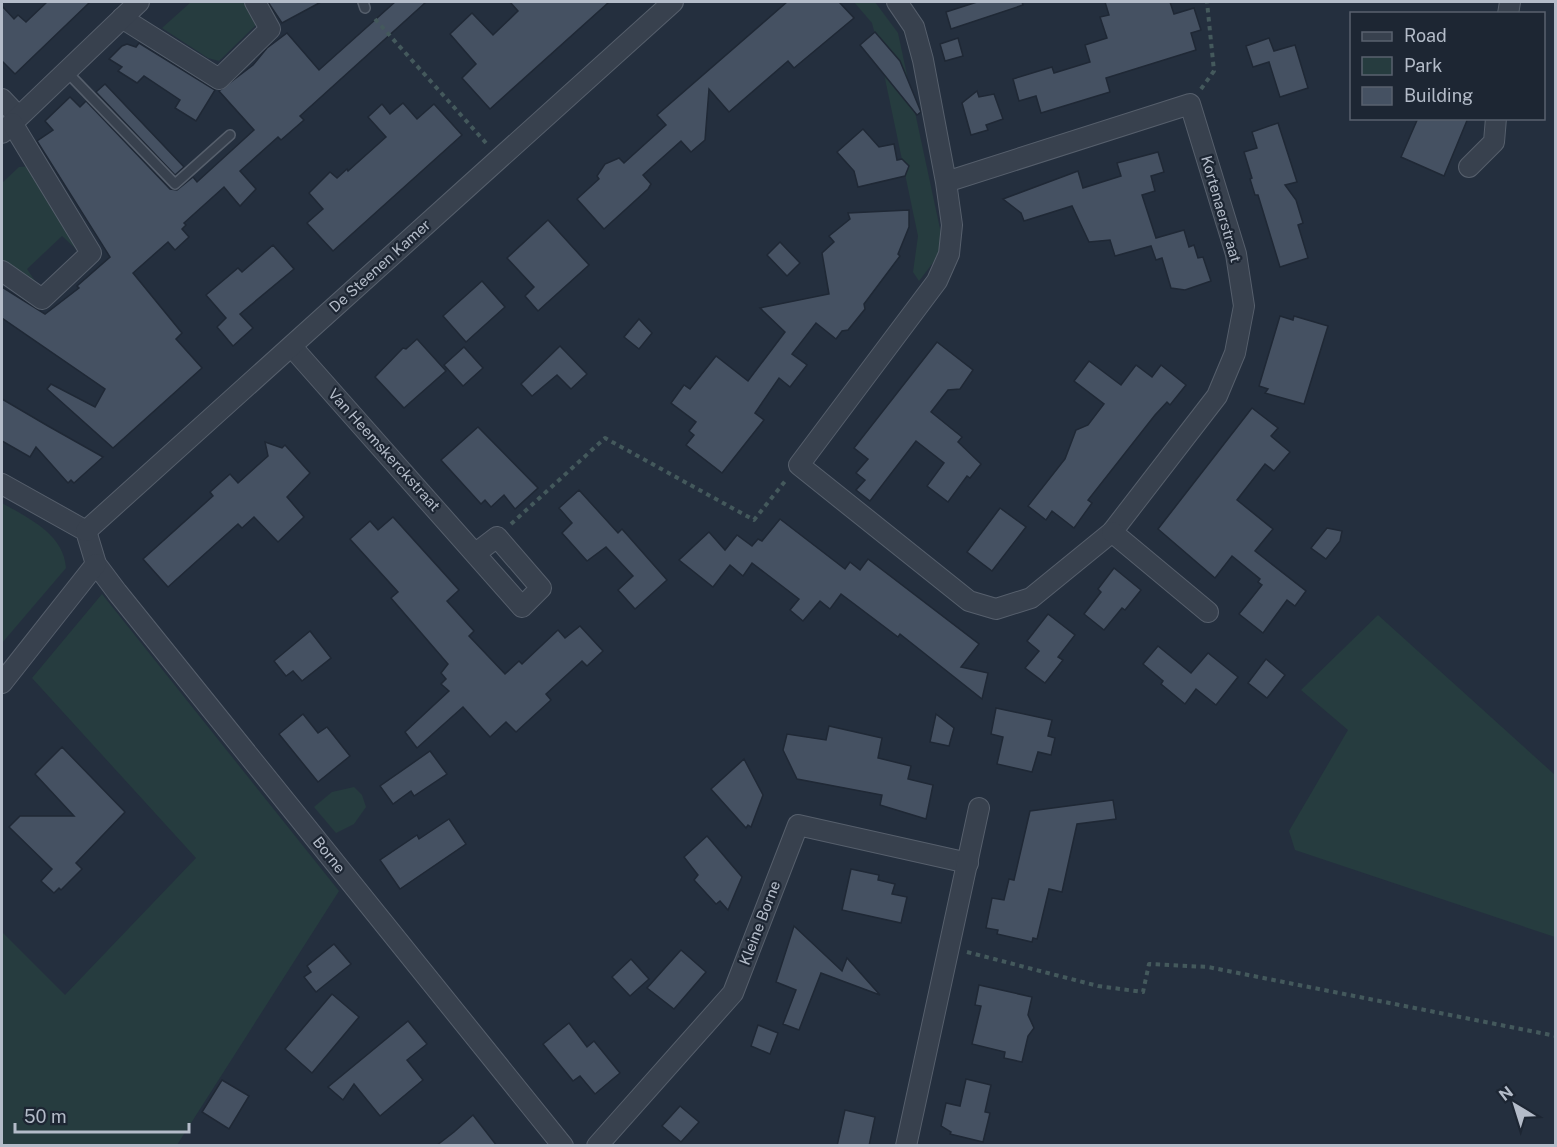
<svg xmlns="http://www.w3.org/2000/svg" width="1557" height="1147" viewBox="0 0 1557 1147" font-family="'Public Sans',sans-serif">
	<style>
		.green { fill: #263c3f }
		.building { fill: #455162; stroke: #1f2835; stroke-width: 1.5 }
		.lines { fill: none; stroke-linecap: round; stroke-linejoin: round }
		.service-casing { stroke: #565f6c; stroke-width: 12 }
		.minor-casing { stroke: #565f6c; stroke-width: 22 }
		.path { stroke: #44595c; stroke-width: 4; stroke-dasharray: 4.5 4.5; stroke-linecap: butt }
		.service { stroke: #38414e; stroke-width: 9 }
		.minor { stroke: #38414e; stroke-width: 20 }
		.labels { text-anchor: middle; stroke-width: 4.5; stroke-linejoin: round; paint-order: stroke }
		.street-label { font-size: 15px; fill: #b4bcc9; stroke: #1d2633 }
	</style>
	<rect width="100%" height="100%" fill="#242f3e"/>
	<!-- green -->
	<g class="green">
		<polygon points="191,2 245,2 257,24 219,61 208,58 162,28"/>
		<polygon points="854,2 875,2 898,33 942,238 942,251 919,281 913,272 918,236 879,50 872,23"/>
		<polygon points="32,166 81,243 75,248 62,236 27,269 39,287 2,267 2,183 19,167"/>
		<path d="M2,503C28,518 64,534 66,568L2,643Z"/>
		<polygon points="102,594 339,891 177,1145 2,1145 2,932 65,995 196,858 32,678"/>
		<polygon points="1378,615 1555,775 1555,937 1295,850 1289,831 1348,730 1301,690"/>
		<polygon points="354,787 362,795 366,807 354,824 336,833 314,807 332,792"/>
	</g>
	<!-- building -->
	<g class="building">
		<polygon points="47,2 90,2 15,74 2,61 2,6 14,19 18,15 26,22"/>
		<polygon points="268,2 321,2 282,23"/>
		<polygon points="395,2 426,2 300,116 304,120 281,140 278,137 240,171 256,189 240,206 224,187 184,223 186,225 182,229 189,237 175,250 168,242 133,273 182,333 176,339 202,368 113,448 47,389 51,384 95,407 105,389 2,318 2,287 45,314 79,288 77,286 110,257 37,141 53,130 45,121 70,97 80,107 86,101 170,189 177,190 193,177 197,182 254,130 219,91 253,65 267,48 287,33 319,70"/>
		<polygon points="510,2 609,2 490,109 462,78 476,64 450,34 472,13 493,35 518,11"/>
		<polygon points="787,2 839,2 854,18 794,68 788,61 729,112 709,89 705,140 691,152 681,141 643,175 651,184 648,189 604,229 577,199 599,179 597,176 605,164 619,158 624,163 666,125 657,115"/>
		<polygon points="977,2 1022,2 1023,5 951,29 946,12"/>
		<polygon points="1105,2 1170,2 1174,14 1194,8 1201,30 1191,33 1196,50 1106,78 1110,92 1041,113 1036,96 1019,101 1013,79 1052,67 1054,73 1090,62 1085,45 1107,38 1100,17 1109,15"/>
		<polygon points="875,32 900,61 921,112 917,115 860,45"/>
		<polygon points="958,38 963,56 945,61 940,44"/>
		<polygon points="1269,38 1274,51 1295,45 1308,88 1280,97 1269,62 1253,67 1246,46"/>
		<polygon points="139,43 215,90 196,121 175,108 180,100 144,76 137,83 118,71 122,67 109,59 122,46 127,44 136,47"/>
		<polygon points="105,84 184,167 175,175 96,92"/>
		<polygon points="977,91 979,97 994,94 1003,119 986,125 988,130 971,135 962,103"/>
		<polygon points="403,103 417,119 434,104 462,135 333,251 307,223 323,209 309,193 330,172 337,178 347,169 348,171 386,137 368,117 382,104 390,114"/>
		<polygon points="1418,118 1468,118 1444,176 1401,157"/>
		<polygon points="1278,123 1297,182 1285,185 1296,200 1303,223 1298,225 1308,258 1280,267 1258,195 1255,195 1250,179 1252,178 1244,152 1257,148 1252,132"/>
		<polygon points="863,129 879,147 894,144 897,160 902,159 909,166 905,176 858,187 854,171 837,152"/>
		<polygon points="1158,152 1164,172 1151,176 1155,191 1142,195 1156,238 1184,230 1189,247 1194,245 1198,258 1203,257 1211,281 1185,290 1171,288 1162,258 1156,260 1151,246 1115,256 1110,240 1089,242 1072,206 1024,221 1021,213 1003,199 1078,171 1083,188 1121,176 1117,163"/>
		<polygon points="909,210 909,227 898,254 900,256 864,304 865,309 848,330 842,331 836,339 816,323 792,354 807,365 790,387 779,378 755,413 764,420 722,473 686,445 694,435 689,431 696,422 671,403 684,385 690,389 716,356 748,381 785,332 760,308 829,294 822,253 834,242 829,236 850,219 848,213"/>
		<polygon points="548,220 589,265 538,311 525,296 534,287 507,258"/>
		<polygon points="780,242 800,263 787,276 767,255"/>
		<polygon points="273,245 294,269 240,314 253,328 233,346 217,327 226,318 206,295 238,268 242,272"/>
		<polygon points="482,281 505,307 466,342 443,316"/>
		<polygon points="1280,316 1293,320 1294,316 1328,326 1304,404 1265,393 1268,389 1259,386"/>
		<polygon points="639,319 652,333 639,349 624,337"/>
		<polygon points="417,339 446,371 404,408 375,377 403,348 406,349"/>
		<polygon points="937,342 973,370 960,389 948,390 931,412 962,437 958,442 981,464 970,478 967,476 948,502 927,486 944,463 916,441 870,501 856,490 865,480 856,473 868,459 854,448"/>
		<polygon points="560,346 587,374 571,389 557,375 532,396 521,384"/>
		<polygon points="464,347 483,368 463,386 444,365"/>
		<polygon points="1089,361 1121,385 1136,365 1152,377 1161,365 1186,385 1170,405 1167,402 1155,415 1088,500 1092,503 1074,528 1052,511 1046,520 1028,506 1065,459 1076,430 1088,425 1104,404 1074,381"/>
		<polygon points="2,399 48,426 103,457 74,483 71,480 68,483 36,447 30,457 2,441"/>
		<polygon points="1252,408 1278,428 1271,436 1290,452 1274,471 1265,464 1237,500 1273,529 1255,551 1306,591 1295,606 1287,600 1263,633 1239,614 1262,585 1258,582 1260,579 1232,556 1215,578 1158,529"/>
		<polygon points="478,427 538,488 515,509 504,495 491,507 485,500 481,504 441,460"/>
		<polygon points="265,442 282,448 285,445 310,473 287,497 304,517 278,542 254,517 242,528 238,524 168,587 143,559 213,496 210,492 230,474 238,483 268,456"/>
		<polygon points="579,490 618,533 622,529 667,580 635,609 618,590 633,576 606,547 587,561 562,533 572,523 559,508"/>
		<polygon points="1000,508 1026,527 992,571 967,552"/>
		<polygon points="393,517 459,590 447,601 474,631 469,636 505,674 519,661 522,664 558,630 565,638 580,626 603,651 587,666 582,661 546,694 551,700 516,732 506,722 490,737 463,707 417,748 405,732 449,691 441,684 446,679 441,673 448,664 391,598 398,592 350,539 370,521 378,530"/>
		<polygon points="780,519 845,569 850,562 860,570 868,559 979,644 961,667 988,673 982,699 900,634 898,637 841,594 830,609 820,601 803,621 790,610 799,599 752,563 743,576 730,565 713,587 679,560 709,532 725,550 737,535 752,546 758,539 762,541"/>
		<polygon points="1327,528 1342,531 1340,541 1326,559 1311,548"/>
		<polygon points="1114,568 1141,590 1125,610 1122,608 1104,630 1084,614 1101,592 1098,589"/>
		<polygon points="1048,614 1075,635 1058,657 1063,660 1045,683 1025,668 1039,651 1027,641"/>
		<polygon points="310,631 331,658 302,681 293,671 286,676 274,661"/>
		<polygon points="1158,646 1191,673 1208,653 1238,677 1216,705 1196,689 1185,704 1161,684 1163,681 1143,664"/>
		<polygon points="1266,659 1285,675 1267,698 1248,683"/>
		<polygon points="996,708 1052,720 1048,736 1055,738 1051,755 1038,752 1032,772 997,764 1003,737 991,734"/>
		<polygon points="303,714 318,733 327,727 350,756 318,782 279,734"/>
		<polygon points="936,714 954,728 949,746 930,742"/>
		<polygon points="829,726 882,738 878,758 911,766 908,779 933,785 926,819 880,805 882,795 797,779 783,750 787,734 826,740"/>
		<polygon points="62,747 125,812 76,863 82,869 61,890 59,888 54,893 41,881 52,869 9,827 20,816 74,816 35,774"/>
		<polygon points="430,751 447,774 414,796 411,791 393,804 380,786"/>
		<polygon points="744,759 763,795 751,827 748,825 746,828 711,789"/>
		<polygon points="1113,800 1116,819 1077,824 1062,892 1049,889 1037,939 1033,938 1032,942 997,934 998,930 986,928 992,898 1004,900 1009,879 1014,880 1030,811"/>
		<polygon points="449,819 466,844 400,889 380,860 417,835 419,839"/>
		<polygon points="707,836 742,877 728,910 720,901 716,904 694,880 698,875 684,857"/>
		<polygon points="851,869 879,875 878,880 895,884 892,894 907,897 901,923 842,910"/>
		<polygon points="794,926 842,971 847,958 880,995 821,973 799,1030 783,1024 796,990 776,982"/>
		<polygon points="334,944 351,964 316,992 304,977 311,972 307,966"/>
		<polygon points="681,950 706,972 674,1009 647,988"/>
		<polygon points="631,959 649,979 630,996 612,977"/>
		<polygon points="979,985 1032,997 1028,1015 1034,1028 1028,1036 1022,1062 1004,1058 1005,1052 972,1044 981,1006 975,1005"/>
		<polygon points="332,994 359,1017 312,1073 285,1049"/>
		<polygon points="408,1021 427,1044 407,1060 423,1080 380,1116 354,1084 343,1100 328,1087"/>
		<polygon points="569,1023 587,1047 594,1041 620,1073 595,1094 580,1076 573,1081 543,1044"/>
		<polygon points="758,1025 778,1033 770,1054 751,1046"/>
		<polygon points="966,1079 991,1085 985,1112 990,1113 983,1142 950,1134 951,1132 941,1126 946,1103 960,1106"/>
		<polygon points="222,1080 249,1096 229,1129 202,1112"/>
		<polygon points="680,1106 699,1122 681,1142 662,1126"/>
		<polygon points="845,1110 875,1117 869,1146 837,1146"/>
		<polygon points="473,1115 497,1146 436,1146 454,1132"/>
	</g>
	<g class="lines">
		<!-- service casing -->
		<g class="service-casing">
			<g id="service">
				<polyline points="363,2 365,8"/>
				<polyline points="66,71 175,184 230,135"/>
			</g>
		</g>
		<!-- minor casing -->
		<g class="minor-casing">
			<g id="minor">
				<polyline points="897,2 914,27 923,60 946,182 952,225 949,254 937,281 799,465 969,601 996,609 1031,598 1112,532 1217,396 1235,353 1244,306 1236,254 1190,104 946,182"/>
				<polyline points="1508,14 1510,2"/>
				<polyline points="122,18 219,79 270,29 255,2"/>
				<polyline points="2,99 18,116"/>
				<polyline points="2,133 139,2"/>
				<polyline points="1469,167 1494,142 1496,118"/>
				<polyline points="2,271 42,299 91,253 12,123"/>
				<polyline points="292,347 522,607 541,588 497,537 476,553"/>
				<polyline points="2,484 86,531 96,564 117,592 563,1146"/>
				<polyline points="86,531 673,2"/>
				<polyline points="1112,532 1208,612"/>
				<polyline points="2,683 96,564"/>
				<polyline points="597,1146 733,993 798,825 968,863"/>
				<polyline points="906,1146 979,808"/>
			</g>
		</g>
		<!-- path -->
		<g class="path">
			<polyline points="375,19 486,143"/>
			<polyline points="1201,89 1214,71 1207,2"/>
			<polyline points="511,524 605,438 754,520 786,480"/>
			<polyline points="967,952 1098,986 1143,992 1149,964 1208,967 1556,1036"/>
		</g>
		<!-- service -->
		<use href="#service" class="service"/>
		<!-- minor -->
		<use href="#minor" class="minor"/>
	</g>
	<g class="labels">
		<!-- street labels -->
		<g class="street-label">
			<text transform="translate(1221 209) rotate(74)" y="5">Kortenaerstraat</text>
			<text transform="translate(380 266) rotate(-42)" y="5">De Steenen Kamer</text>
			<text transform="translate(384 450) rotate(48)" y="5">Van Heemskerckstraat</text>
			<text transform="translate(329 855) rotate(51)" y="5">Borne</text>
			<text transform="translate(760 923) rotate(-69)" y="5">Kleine Borne</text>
		</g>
	</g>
	<!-- border -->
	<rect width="1557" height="1147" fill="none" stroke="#b4bcc9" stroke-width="6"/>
	<!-- legend -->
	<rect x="1350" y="12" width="195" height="108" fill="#1d2633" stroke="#59626f" stroke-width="1.5"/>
	<rect x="1362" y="32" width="30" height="9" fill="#38414e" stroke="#59626f" stroke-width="1.5"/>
	<text x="1404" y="42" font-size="18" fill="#b4bcc9">Road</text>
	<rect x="1362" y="57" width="30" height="18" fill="#263c3f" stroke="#59626f" stroke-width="1.5"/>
	<text x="1404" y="72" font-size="18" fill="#b4bcc9">Park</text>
	<rect x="1362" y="87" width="30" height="18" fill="#455162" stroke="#59626f" stroke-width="1.5"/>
	<text x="1404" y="102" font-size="18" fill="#b4bcc9">Building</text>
	<!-- north arrow -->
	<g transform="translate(1515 1105) rotate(322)" stroke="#1d2633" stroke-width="4.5" paint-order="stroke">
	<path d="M0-4.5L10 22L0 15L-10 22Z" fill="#b4bcc9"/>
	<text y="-9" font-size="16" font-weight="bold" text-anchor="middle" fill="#b4bcc9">N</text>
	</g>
	<!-- scale -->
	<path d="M15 1123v9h174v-9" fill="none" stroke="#b4bcc9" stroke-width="3"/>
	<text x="24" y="1123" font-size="18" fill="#b4bcc9" stroke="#1d2633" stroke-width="4.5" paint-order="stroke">50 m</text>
</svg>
